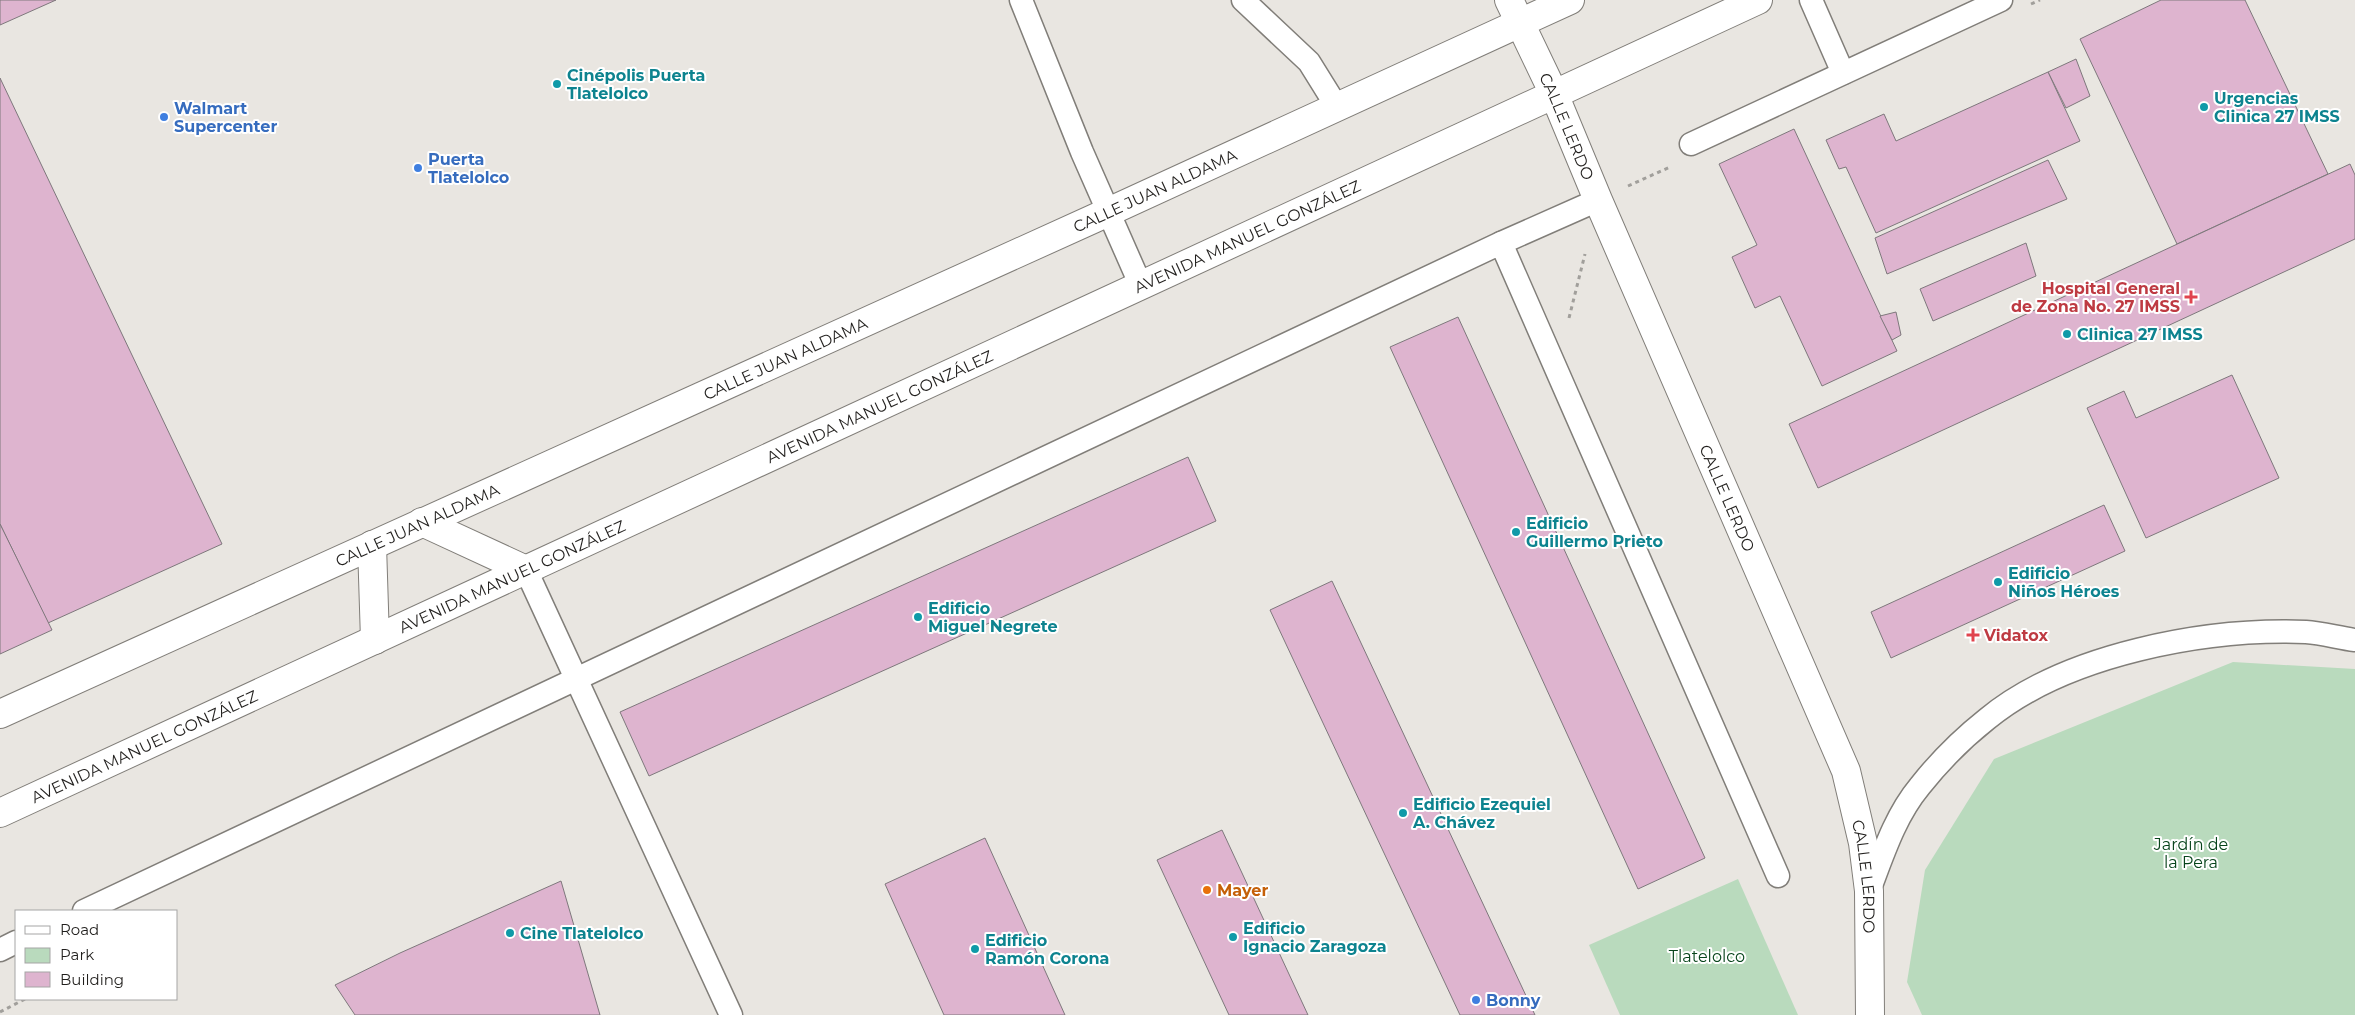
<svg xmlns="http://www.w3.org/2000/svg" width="2355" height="1015" viewBox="0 0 2355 1015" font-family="Montserrat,sans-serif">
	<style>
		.green { fill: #b9dabd }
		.building { fill: #deb4cf; stroke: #7e787c }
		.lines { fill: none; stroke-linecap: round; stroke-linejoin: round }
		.lane-casing { stroke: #817e79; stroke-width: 25 }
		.secondary-casing { stroke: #817e79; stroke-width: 30 }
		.path { stroke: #a19f9b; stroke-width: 3; stroke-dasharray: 4 4; stroke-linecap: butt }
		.lane { stroke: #fff; stroke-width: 22 }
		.secondary { stroke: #fff; stroke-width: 28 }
		.culture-dot { fill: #0f9aa8; stroke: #fff; stroke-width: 2 }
		.shop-dot { fill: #3f7fe0; stroke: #fff; stroke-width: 2 }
		.health-dot { fill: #e0444e; stroke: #fff; stroke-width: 2 }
		.food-dot { fill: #e8710a; stroke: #fff; stroke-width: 2 }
		.labels { text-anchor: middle; stroke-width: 4; stroke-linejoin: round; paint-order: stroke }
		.culture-label { font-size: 16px; font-weight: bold; fill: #0d838f; stroke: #fff; text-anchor: start }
		.shop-label { font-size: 16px; font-weight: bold; fill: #366cbe; stroke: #fff; text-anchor: start }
		.street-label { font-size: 16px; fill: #211f1d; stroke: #fff }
		.health-label { font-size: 16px; font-weight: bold; fill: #be3a42; stroke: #fff; text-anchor: end }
		.park-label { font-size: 16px; fill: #07441b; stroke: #fff }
		.food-label { font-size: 16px; font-weight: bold; fill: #c56008; stroke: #fff; text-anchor: start }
	</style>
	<rect width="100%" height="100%" fill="#e9e6e1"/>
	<!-- green -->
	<g class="green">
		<polygon points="2233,662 2355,669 2355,1015 1922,1015 1907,982 1925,870 1994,759"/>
		<polygon points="1738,879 1798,1015 1620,1015 1589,945"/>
	</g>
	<!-- building -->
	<g class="building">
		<polygon points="0,0 56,0 0,25"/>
		<polygon points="2161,0 2245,0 2328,174 2177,244 2080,39"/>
		<polygon points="2076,59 2090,96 2066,108 2048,72"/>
		<polygon points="2048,72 2080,141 1876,233 1846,167 1839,169 1826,140 1884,114 1896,141"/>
		<polygon points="0,78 222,544 48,623 0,524"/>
		<polygon points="1794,129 1897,351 1822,386 1780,296 1755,308 1732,257 1757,245 1719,164"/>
		<polygon points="2048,160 2067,199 1887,274 1875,238"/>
		<polygon points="2350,164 2355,175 2355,239 1818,488 1789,424"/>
		<polygon points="2026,243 2036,276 1933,321 1920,289"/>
		<polygon points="1896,312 1901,335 1892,340 1880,316"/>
		<polygon points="1458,317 1705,858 1638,889 1390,347"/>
		<polygon points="2232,375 2279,478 2146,538 2087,408 2124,391 2136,418"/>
		<polygon points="1188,457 1216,521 649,776 620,712"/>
		<polygon points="2104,505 2125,551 1891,658 1871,612"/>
		<polygon points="0,524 52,630 0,654"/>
		<polygon points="1332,581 1535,1015 1460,1015 1270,610"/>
		<polygon points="1222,830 1308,1015 1229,1015 1157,860"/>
		<polygon points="985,838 1065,1015 944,1015 885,884"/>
		<polygon points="561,881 600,1015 355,1015 335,985 400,953"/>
	</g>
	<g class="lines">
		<!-- lane casing -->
		<g class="lane-casing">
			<g id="lane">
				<polyline points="1021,0 1082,152 1141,286"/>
				<polyline points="1243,0 1309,62 1337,107"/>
				<polyline points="1811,0 1843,73"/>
				<polyline points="1691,144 2001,0"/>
				<polyline points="1501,243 1598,200"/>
				<polyline points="526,570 731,1015"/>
				<path d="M1869,891C1883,854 1895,816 1920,786C1939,762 1963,738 1987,719C2066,654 2206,628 2306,632C2322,633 2339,638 2355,640"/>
				<polyline points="84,911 1501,243 1778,876"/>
				<polyline points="0,950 16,942"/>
			</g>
		</g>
		<!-- secondary casing -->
		<g class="secondary-casing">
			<g id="secondary">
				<path id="s1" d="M1509,0L1554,94L1598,200L1846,771L1863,843L1869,891L1870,1015"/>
				<polyline points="422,522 526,570"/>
				<polyline points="372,545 375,640"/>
				<path id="s2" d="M0,714L1093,219L1570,0"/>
				<path id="s3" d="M0,813L1758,0"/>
			</g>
		</g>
		<!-- path -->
		<g class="path">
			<polyline points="2031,4 2040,0"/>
			<polyline points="1628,186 1670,167"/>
			<polyline points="1569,318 1585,254"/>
			<polyline points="0,1012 25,999"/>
		</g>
		<!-- lane -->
		<use href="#lane" class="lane"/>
		<!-- secondary -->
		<use href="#secondary" class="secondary"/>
	</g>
	<!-- markers -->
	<g class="culture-dot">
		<circle cx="557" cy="84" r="5"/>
		<circle cx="2204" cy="107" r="5"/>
		<circle cx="2067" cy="334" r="5"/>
		<circle cx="1516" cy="532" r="5"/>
		<circle cx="1998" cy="582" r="5"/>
		<circle cx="918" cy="617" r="5"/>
		<circle cx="1403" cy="813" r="5"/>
		<circle cx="510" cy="933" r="5"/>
		<circle cx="1233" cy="937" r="5"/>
		<circle cx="975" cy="949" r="5"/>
	</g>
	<g class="shop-dot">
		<circle cx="164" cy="117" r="5"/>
		<circle cx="418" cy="168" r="5"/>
		<circle cx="1476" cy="1000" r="5"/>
	</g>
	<g class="health-dot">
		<path d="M2188.5 289.5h5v5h5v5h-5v5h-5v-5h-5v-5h5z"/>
		<path d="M1970.5 627.5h5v5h5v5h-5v5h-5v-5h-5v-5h5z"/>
	</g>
	<circle class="food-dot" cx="1207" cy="890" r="5"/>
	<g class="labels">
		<!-- culture labels -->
		<g class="culture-label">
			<text x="567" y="81">Cinépolis Puerta<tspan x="567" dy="18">Tlatelolco</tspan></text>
			<text x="2214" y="104">Urgencias<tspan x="2214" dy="18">Clinica 27 IMSS</tspan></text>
			<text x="2077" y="340">Clinica 27 IMSS</text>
			<text x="1526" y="529">Edificio<tspan x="1526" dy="18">Guillermo Prieto</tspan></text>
			<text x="2008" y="579">Edificio<tspan x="2008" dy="18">Niños Héroes</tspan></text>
			<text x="928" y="614">Edificio<tspan x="928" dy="18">Miguel Negrete</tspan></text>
			<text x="1413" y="810">Edificio Ezequiel<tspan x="1413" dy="18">A. Chávez</tspan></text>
			<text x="1243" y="934">Edificio<tspan x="1243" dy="18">Ignacio Zaragoza</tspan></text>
			<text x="520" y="939">Cine Tlatelolco</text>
			<text x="985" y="946">Edificio<tspan x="985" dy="18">Ramón Corona</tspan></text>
		</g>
		<!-- shop labels -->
		<g class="shop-label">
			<text x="174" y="114">Walmart<tspan x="174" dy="18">Supercenter</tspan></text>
			<text x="428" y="165">Puerta<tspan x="428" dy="18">Tlatelolco</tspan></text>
			<text x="1486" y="1006">Bonny</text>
		</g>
		<!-- street labels -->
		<g class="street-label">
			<text dy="6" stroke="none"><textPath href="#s1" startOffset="139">CALLE LERDO</textPath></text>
			<text dy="6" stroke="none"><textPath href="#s2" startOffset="1268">CALLE JUAN ALDAMA</textPath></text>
			<text dy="6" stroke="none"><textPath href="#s3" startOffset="1374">AVENIDA MANUEL GONZÁLEZ</textPath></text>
			<text dy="6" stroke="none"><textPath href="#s2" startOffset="862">CALLE JUAN ALDAMA</textPath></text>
			<text dy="6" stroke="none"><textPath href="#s3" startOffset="969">AVENIDA MANUEL GONZÁLEZ</textPath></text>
			<text dy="6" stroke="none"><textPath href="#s1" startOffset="544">CALLE LERDO</textPath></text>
			<text dy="6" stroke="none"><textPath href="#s2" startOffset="458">CALLE JUAN ALDAMA</textPath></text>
			<text dy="6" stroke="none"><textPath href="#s3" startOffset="564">AVENIDA MANUEL GONZÁLEZ</textPath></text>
			<text dy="6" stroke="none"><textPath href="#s3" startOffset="159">AVENIDA MANUEL GONZÁLEZ</textPath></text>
			<text dy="6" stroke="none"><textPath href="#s1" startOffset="949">CALLE LERDO</textPath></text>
		</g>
		<!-- health labels -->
		<g class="health-label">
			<text x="2180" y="294">Hospital General<tspan x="2180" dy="18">de Zona No. 27 IMSS</tspan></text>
			<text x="1984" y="641" text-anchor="start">Vidatox</text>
		</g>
		<!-- park labels -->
		<g class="park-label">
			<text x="2191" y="850">Jardín de<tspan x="2191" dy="18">la Pera</tspan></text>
			<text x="1707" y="962">Tlatelolco</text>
		</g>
		<!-- food labels -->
		<g class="food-label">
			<text x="1217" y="896">Mayer</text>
		</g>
	</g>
	<!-- legend -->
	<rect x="15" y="910" width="162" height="90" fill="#ffffff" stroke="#a6a5a5"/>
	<rect x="25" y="926" width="25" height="8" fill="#ffffff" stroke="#a6a5a5"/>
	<text x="60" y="935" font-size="15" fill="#211f1d">Road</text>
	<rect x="25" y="948" width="25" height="15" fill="#b9dabd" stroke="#a6a5a5"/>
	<text x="60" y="960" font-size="15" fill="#211f1d">Park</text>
	<rect x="25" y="972" width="25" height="15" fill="#deb4cf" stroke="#a6a5a5"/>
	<text x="60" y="985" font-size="15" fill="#211f1d">Building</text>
</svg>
